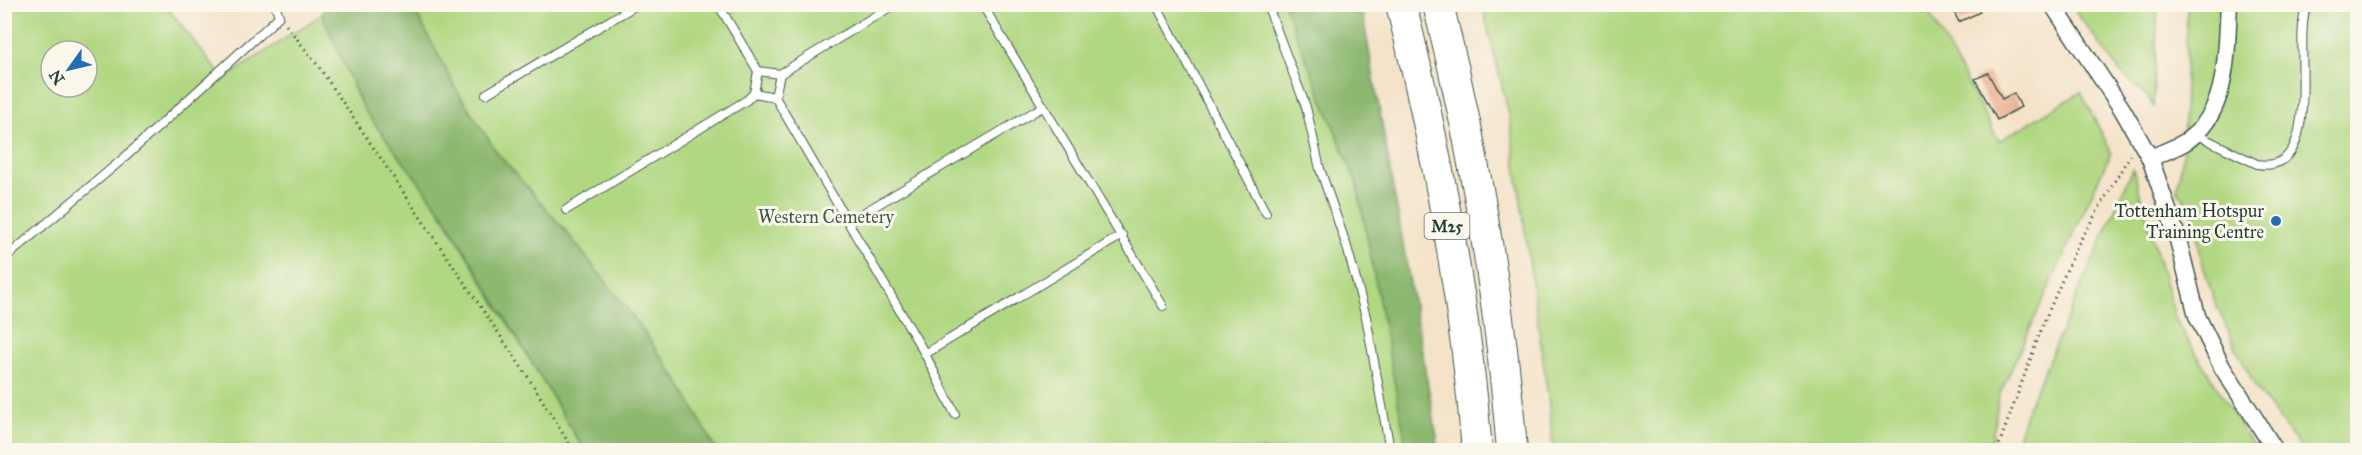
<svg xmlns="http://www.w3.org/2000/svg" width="2362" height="455" viewBox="0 0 2362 455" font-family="'IM FELL Great Primer',serif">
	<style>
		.green { fill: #b0d781; stroke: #688a5a; stroke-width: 1.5; fill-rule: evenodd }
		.forest { fill: #8cb86f; stroke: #567a52; stroke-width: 1.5 }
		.building { fill: #eab69a }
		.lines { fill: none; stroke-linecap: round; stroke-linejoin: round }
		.service-casing { stroke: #3f564a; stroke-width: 10 }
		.minor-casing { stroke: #3f564a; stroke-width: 19 }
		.motorway-casing { stroke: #3f564a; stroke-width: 32 }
		.path { stroke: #3f564a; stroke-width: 3; stroke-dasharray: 1.5 4.5; stroke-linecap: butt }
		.service { stroke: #fff; stroke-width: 8 }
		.minor { stroke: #fff; stroke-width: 16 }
		.motorway { stroke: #fff; stroke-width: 30 }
		.poi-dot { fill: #1f6fb2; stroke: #fbf7ec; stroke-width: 2 }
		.labels { text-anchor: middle; stroke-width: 6; stroke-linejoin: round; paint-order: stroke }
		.shield { fill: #fbf7ec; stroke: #61756b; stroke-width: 1.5 }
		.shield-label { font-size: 16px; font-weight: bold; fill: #1f3d34 }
		.poi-label { font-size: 18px; fill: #1f3d34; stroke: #fbf7ec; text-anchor: end }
		.park-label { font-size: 18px; fill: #3c5c43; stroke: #fbf7ec }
	</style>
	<rect width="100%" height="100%" fill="#fbf7ec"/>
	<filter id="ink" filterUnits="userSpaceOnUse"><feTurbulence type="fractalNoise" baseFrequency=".0167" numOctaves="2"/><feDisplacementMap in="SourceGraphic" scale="12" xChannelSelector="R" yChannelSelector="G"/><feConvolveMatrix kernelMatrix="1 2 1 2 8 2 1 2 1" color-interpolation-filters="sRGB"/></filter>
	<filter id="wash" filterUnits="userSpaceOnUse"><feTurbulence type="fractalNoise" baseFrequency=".008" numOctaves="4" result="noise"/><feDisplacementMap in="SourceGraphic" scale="24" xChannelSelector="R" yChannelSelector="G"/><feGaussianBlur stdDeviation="1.35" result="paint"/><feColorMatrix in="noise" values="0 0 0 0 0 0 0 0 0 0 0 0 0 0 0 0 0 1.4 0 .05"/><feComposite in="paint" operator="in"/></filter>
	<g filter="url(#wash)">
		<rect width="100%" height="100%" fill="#f4e3c9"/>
		<!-- green -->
		<g class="green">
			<path d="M4,5H165L224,79L322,14L360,102L437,206L584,450H5ZM51,51H87V87H51Z"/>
			<polygon points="412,5 1284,5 1357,184 1408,450 716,450 681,385 631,314 564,229 498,155 456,89"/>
			<polygon points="1482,5 1925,5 1999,141 2081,92 2111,152 1999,396 1990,450 1553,450 1549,404 1509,114"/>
			<polygon points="2071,5 2158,5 2153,106 2148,97 2121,73"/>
			<polygon points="2187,5 2357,5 2357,450 2304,450 2300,447 2257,390 2238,352 2215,302 2203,265 2191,207 2177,191 2183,155"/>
			<polygon points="2133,169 2176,320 2250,442 2261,450 2014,450 2029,405"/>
		</g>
		<!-- forest -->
		<g class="forest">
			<polygon points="326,5 412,5 456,89 498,154 564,229 631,314 681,385 716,450 584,450 442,212 364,110 322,14"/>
			<polygon points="1284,5 1361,5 1437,437 1437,450 1407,450 1357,184"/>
		</g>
		<g id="blocks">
			<!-- building -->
			<g class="building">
				<polygon points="1950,4 1976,4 1980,12 1959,22"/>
				<polygon points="1988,73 2002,99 2014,93 2021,107 1997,120 1975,79"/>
			</g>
		</g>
	</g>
	<g filter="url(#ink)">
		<use href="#blocks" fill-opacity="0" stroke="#3f564a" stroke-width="1.5"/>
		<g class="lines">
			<!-- service casing -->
			<g class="service-casing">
				<g id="service">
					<polyline points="718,4 758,71 754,93 775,97 925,354 955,414"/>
					<polyline points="982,4 1163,306"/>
					<polyline points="1156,4 1266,213"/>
					<polyline points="1267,4 1306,107 1320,169 1347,247 1366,317 1390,450"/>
					<polyline points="758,71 780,74 775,97"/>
					<polyline points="780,74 895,4"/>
					<polyline points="486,94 638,4"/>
					<path d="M2195,134L2257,164C2327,176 2291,42 2307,4"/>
					<polyline points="566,210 747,100 754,93"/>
					<polyline points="848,222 1044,106"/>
					<polyline points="4,259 124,158 270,25 279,16 275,4"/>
					<polyline points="925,354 1122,235"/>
				</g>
			</g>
			<!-- minor casing -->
			<g class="minor-casing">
				<g id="minor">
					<polyline points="2052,4 2122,109 2150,158 2177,236 2197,316 2222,367 2275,450"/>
					<path d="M2150,158C2163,152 2177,148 2188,140C2230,110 2226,49 2229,4"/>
				</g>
			</g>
			<!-- motorway casing -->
			<g class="motorway-casing">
				<g id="motorway">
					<path d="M1401,4C1437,150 1465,300 1477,450"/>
					<path d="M1438,4C1475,151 1500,300 1512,450"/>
				</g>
			</g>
			<!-- path -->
			<g class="path">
				<polyline points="286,25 319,67 528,377 573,450"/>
				<polyline points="1997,450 2044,322 2077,246 2130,155"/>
			</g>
			<!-- service -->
			<use href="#service" class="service"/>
			<!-- minor -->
			<use href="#minor" class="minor"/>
			<!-- motorway -->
			<use href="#motorway" class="motorway"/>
		</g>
	</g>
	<!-- markers -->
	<circle class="poi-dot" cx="2276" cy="221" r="6"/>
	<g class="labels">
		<!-- shield labels -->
		<rect class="shield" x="1424.5" y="213" width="45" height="26" rx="4.5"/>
		<g class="shield-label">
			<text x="1447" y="232">M25</text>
		</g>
		<!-- poi labels -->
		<g class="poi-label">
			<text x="2264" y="217">Tottenham Hotspur<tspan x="2264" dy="21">Training Centre</tspan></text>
		</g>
		<!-- park labels -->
		<g class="park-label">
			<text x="826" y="223">Western Cemetery</text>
		</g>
	</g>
	<!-- margin -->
	<rect width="2362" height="455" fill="none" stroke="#fbf7ec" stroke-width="24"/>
	<!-- north arrow -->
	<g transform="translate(69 69) rotate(236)"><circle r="28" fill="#fbf7ec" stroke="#a3ada2" stroke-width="1.5"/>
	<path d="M0-4.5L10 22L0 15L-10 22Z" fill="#1f6fb2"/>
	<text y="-9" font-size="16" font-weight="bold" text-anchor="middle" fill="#1f3d34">N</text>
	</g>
</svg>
